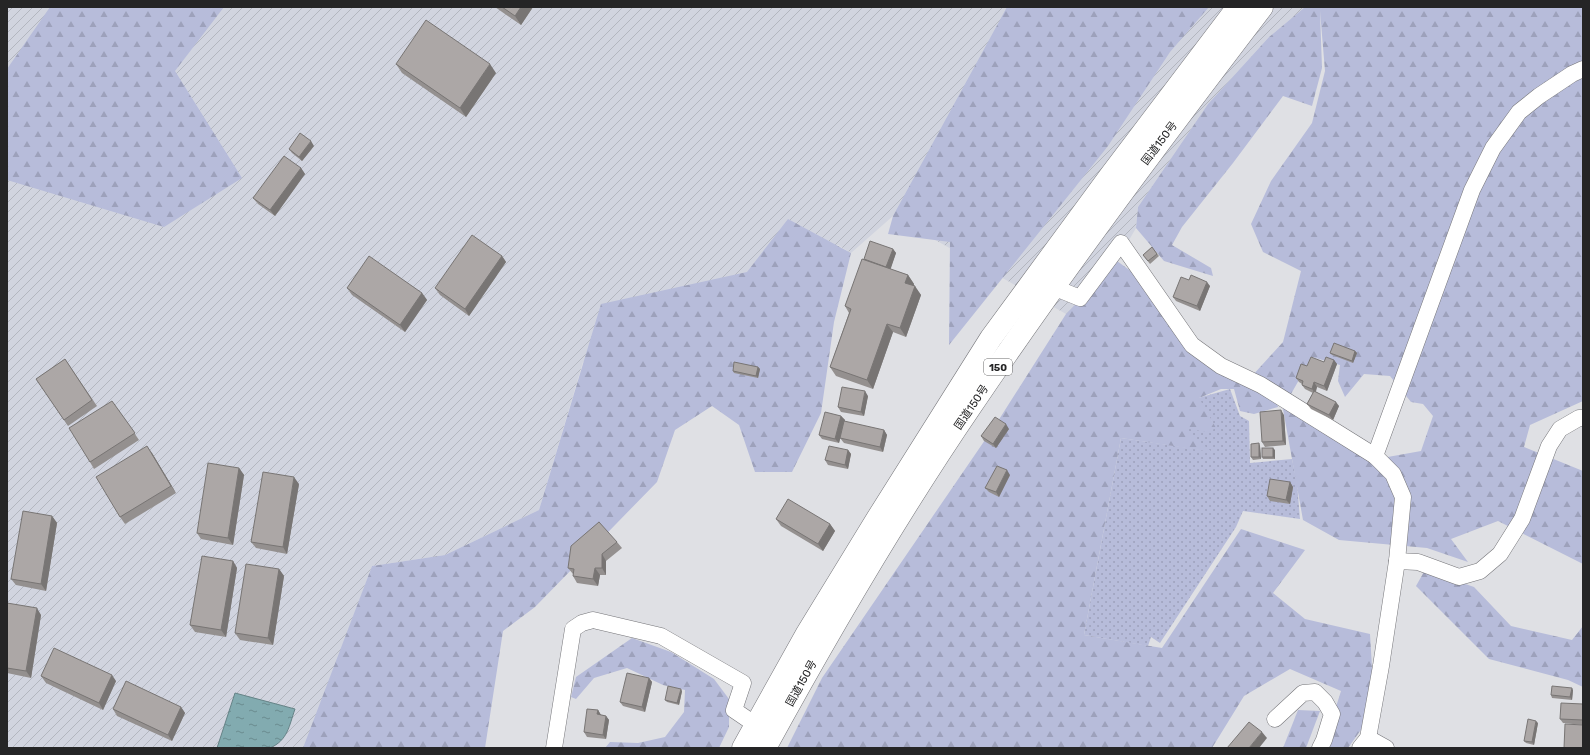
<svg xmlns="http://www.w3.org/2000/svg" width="1590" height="755" viewBox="0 0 1590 755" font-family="Rubik,'Noto Sans JP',sans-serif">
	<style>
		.industrial { fill: url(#industrial-furrows) }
		.grass { fill: url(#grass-dots) }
		.forest { fill: url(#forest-firs) }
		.water { fill: url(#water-ripples); stroke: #668387 }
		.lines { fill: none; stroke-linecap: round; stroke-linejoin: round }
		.minor-casing { stroke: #757579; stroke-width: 17 }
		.trunk-casing { stroke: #757579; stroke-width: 23 }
		.minor { stroke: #fff; stroke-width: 16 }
		.trunk { stroke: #fff; stroke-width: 22 }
		.wall { fill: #94908f }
		.shaded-wall { fill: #787574 }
		.building { fill: #aca7a6; stroke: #787574 }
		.labels { text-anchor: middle; stroke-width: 4; stroke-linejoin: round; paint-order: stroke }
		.shield { fill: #fff; stroke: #666667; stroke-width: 1 }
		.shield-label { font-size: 10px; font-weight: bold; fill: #252526 }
		.street-label { font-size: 11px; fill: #252526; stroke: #fff }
	</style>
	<defs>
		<pattern id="industrial-furrows" width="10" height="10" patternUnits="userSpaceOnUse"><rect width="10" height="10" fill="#d1d4df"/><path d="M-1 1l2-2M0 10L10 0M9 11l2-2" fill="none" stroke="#b3b6bf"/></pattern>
		<pattern id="grass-dots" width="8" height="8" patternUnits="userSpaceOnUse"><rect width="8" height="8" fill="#b7bcda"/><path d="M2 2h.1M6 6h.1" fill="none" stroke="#9da1bb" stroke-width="1.8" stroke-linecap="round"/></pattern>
		<pattern id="forest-firs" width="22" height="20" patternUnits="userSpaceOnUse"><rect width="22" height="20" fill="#b7bcda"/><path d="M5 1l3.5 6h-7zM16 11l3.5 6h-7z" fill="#9da1bb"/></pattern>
		<pattern id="water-ripples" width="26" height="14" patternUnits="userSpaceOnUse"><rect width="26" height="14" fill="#82abb0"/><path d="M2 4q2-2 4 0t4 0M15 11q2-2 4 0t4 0" fill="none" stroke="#6a8b8f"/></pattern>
	</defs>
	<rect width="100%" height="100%" fill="#dfe0e4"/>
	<!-- industrial -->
	<polygon class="industrial" points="7,7 1305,7 1269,37 1208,104 1138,207 1136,228 1117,261 1066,314 893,216 851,253 838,245 583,362 539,510 445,555 372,566 305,748 7,748"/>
	<!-- grass -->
	<polygon class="grass" points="1230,389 1240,416 1249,421 1250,463 1292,459 1297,483 1300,519 1243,511 1236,527 1160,643 1151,637 1148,646 1084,635 1121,438 1203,450 1182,428 1214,425 1198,398"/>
	<!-- forest -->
	<g class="forest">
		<polygon points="50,7 224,7 175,71 242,178 164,227 7,180 7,69"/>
		<polygon points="1007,7 1209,7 1170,52 1108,146 949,345 950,242 888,234 893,216"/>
		<polygon points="1305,7 1583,7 1583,401 1530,425 1524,447 1583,471 1583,564 1498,521 1451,539 1468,562 1427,548 1339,540 1303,520 1283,409 1278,399 1371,460 1421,451 1433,416 1423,404 1411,402 1390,376 1364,374 1345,397 1338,381 1340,365 1312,357 1291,394 1252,376 1283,342 1301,271 1263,252 1251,224 1271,181 1312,123 1325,71 1320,11 1322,68 1312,106 1283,96 1233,163 1182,227 1172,245 1211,268 1213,276 1164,261 1136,228 1138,207 1208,104 1269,37"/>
		<polygon points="788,219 851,253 834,322 821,413 792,472 755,472 739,425 712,406 675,430 657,482 535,607 503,631 485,748 303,748 372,566 445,555 539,510 601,304 747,272"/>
		<polygon points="1117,261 1139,277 1184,347 1274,394 1278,407 1254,414 1240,411 1234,389 1221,389 1199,398 1216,428 1208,432 1183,428 1212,452 1121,438 1084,635 1162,648 1241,529 1305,550 1273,593 1305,619 1370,634 1373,684 1363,727 1348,748 1323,748 1341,691 1290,669 1244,696 1212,748 787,748 822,678 998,421 1066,314"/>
		<polygon points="1425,570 1474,587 1511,626 1572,640 1583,626 1583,687 1568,680 1489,659 1416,586"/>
		<polygon points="632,638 671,652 714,679 729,699 729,727 719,748 605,748 610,742 638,743 665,737 684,712 685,690 663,685 627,668 594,678 576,699 571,697 576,677"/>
		<polygon points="1298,710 1320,711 1306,748 1283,748"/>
	</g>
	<!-- water -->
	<path class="water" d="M235,693L295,709C289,726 288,740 270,748H217Z"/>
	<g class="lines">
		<!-- minor casing -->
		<g class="minor-casing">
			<g id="minor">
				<polyline points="1053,287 1080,298 1121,243 1192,345 1221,366 1261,385 1375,456 1393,474 1403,497 1397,561 1381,666 1368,738 1360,748"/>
				<polyline points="1375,456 1472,190 1493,148 1519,112 1539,96 1572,74 1583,69"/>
				<polyline points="1397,561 1418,562 1459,577 1480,571 1500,554 1522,519 1549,446 1560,429 1579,418 1583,418"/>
				<polyline points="1275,719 1303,693 1315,692 1325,702 1332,714 1324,740 1320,748"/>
				<polyline points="1368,738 1386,748"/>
				<polyline points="554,748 573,629 582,623 593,620 661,636 743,683 734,710 756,725"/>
			</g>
		</g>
		<!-- trunk casing -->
		<g class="trunk-casing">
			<g id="trunk">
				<polyline points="743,748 806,635 877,519 991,338 1110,176 1238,7"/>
				<path d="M765,748C829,631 896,516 971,406C1063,270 1162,138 1262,7"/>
			</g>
		</g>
		<!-- minor -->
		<use href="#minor" class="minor"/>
		<!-- trunk -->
		<use href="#trunk" class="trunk"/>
	</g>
	<!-- wall -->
	<g class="wall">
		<polygon points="495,7 533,7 521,25"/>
		<polygon points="396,64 496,73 466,117 402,73"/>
		<polygon points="314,146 302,161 292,153 289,149"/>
		<polygon points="301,168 305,174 275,216 258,204 253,198"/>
		<polygon points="1152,247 1159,256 1150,264 1143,255"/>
		<polygon points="893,249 896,253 890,269 908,275 914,284 914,286 921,295 906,337 893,332 873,389 836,376 830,367 849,313 845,306 864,260 864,259"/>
		<polygon points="502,256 506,262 469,316 440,295 435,288"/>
		<polygon points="1189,280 1210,286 1200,311 1176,301 1173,297"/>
		<polygon points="347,288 422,293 427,300 405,332 352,295"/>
		<polygon points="1355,351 1357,353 1353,363 1332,355 1330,353"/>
		<polygon points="65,359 97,406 68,426 36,379"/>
		<polygon points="1334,360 1337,364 1327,391 1317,387 1316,392 1339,406 1333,420 1311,409 1307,404 1313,393 1305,389 1302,385 1302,384 1299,382 1296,378 1307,366"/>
		<polygon points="758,367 760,369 758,378 734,373 733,371"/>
		<polygon points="868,396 864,416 841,412 838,407"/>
		<polygon points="112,401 139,440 94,469 90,462"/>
		<polygon points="1284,415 1286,445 1265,447 1262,442"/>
		<polygon points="841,416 845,420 839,443 822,439 819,435"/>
		<polygon points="1009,429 996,448 984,441 981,436"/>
		<polygon points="884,430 887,435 883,452 844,443 840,438"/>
		<polygon points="1260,446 1261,459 1253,460 1251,457"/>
		<polygon points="848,450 851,454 848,469 828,465 825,460"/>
		<polygon points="1275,450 1275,459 1263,459 1262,457"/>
		<polygon points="152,453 176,493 125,524 120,517"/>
		<polygon points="239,468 244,475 233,545 201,539 197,533"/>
		<polygon points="1010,475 999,497 989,492 985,488"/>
		<polygon points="1290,482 1293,487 1290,504 1270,501 1267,496"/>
		<polygon points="299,484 287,554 256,548 251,542"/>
		<polygon points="52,516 57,523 46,591 16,585 11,579"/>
		<polygon points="776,519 830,524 835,531 823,551 781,526"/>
		<polygon points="617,542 622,548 606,561 606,575 600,575 598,586 577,583 573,576 573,574 568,568"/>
		<polygon points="233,561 237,568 226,637 195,632 190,625"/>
		<polygon points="279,569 284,576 273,645 240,640 235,633"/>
		<polygon points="7,603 41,615 31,678 7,673"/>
		<polygon points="41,676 116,681 103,710 46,683"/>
		<polygon points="649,678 652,682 645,712 623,706 620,702"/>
		<polygon points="1573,690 1572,700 1552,698 1551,695"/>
		<polygon points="682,691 679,705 667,702 665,700"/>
		<polygon points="1583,704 1583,725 1563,723 1560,719"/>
		<polygon points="181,707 185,713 172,741 117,716 113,709"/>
		<polygon points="598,710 601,715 606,716 609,720 606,739 587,737 584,732"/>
		<polygon points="1538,723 1534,745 1526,743 1524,741"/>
	</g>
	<!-- shaded-wall -->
	<g class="shaded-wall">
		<polygon points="521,7 533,7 521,25 515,16"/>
		<polygon points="490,64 496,73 466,117 460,108"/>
		<polygon points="311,141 314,146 302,161 299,157"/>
		<polygon points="301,168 305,174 275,216 270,210"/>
		<polygon points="893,249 896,253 890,271 886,267"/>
		<polygon points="502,256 506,262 469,316 465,309"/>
		<polygon points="908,275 914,284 911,292 905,283"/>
		<polygon points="1207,282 1210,286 1200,311 1197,306"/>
		<polygon points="915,286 921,295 906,337 900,328"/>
		<polygon points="422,293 427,300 405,332 400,325"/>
		<polygon points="887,324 893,332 873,389 867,380"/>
		<polygon points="1355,351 1357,353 1353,363 1352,361"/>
		<polygon points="1334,360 1337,364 1327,391 1324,386"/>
		<polygon points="758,367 760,369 758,378 756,376"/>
		<polygon points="1314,382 1317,387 1315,393 1312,389"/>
		<polygon points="865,391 868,396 864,416 861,412"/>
		<polygon points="1336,402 1339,406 1333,420 1329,415"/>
		<polygon points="1281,410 1284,415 1286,445 1283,441"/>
		<polygon points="841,416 845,420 839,443 835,439"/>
		<polygon points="1006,424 1009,429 996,448 993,444"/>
		<polygon points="884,430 887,435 883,452 880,447"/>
		<polygon points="1259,443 1260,446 1261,459 1259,457"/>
		<polygon points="147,446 152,453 176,493 171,486"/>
		<polygon points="1273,448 1275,450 1275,459 1273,457"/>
		<polygon points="848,450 851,454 848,469 845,465"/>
		<polygon points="239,468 244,475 233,545 228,538"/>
		<polygon points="1007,470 1010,475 999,497 996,492"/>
		<polygon points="294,477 299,484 287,554 283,547"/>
		<polygon points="1290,482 1293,487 1290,504 1286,500"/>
		<polygon points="52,516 57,523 46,591 41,584"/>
		<polygon points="830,524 835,531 823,551 818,544"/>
		<polygon points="602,554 606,561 606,575 602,568"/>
		<polygon points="233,561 237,568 226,637 221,630"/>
		<polygon points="595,568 600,575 598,586 593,579"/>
		<polygon points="279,569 284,576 273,645 268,638"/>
		<polygon points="37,608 41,615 31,678 26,671"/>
		<polygon points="112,675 116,681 103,710 99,703"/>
		<polygon points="649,678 652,682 645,712 642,707"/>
		<polygon points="1572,688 1573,690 1572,700 1570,697"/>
		<polygon points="681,689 682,691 679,705 677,703"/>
		<polygon points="181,707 185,713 172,741 168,735"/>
		<polygon points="598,710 601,715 601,719 597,714"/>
		<polygon points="606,716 609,720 606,739 603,735"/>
		<polygon points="1536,721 1538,723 1534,745 1532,742"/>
		<polygon points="1262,732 1267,738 1259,748 1249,748"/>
	</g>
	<!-- building -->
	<g class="building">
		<polygon points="502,7 521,7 515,16"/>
		<polygon points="426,20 490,64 460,108 396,64"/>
		<polygon points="300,133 311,141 299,157 289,149"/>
		<polygon points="284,156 301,168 270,210 253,198"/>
		<polygon points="472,235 502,256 465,309 435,288"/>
		<polygon points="870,241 893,249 886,267 864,259"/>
		<polygon points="1152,247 1157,254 1148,261 1143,255"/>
		<polygon points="369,256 422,293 400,325 347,288"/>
		<polygon points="862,259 908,275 905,283 915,286 900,328 887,324 867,380 830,367 851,309 845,306"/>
		<polygon points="1191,275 1207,282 1197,306 1173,297 1181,277 1189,280"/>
		<polygon points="1334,343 1355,351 1352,361 1330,353"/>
		<polygon points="1311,357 1324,362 1326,357 1334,360 1324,386 1314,382 1312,389 1302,385 1303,381 1296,378 1301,364 1307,366"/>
		<polygon points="65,359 92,400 64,420 36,379"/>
		<polygon points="734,362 758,367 756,376 733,371"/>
		<polygon points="842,387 865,391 861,412 838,407"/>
		<polygon points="1314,391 1336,402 1329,415 1307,404"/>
		<polygon points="112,401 135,433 90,462 69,428"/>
		<polygon points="1281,410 1283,441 1262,442 1260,412"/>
		<polygon points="825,412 841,416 835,439 819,435"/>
		<polygon points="995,417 1006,424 993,444 981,436"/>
		<polygon points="844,421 884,430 880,447 840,438"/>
		<polygon points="1259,443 1259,457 1251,457 1251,444"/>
		<polygon points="147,446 171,486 120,517 96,477"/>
		<polygon points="829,446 848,450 845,465 825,460"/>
		<rect x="1262" y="448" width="11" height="9"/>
		<polygon points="208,463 239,468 228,538 197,533"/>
		<polygon points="997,466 1007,470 996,492 985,488"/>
		<polygon points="263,472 294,477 283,547 251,542"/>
		<polygon points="1270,479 1290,482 1286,500 1267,496"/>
		<polygon points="788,499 830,524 818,544 776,519"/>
		<polygon points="23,511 52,516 41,584 11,579"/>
		<polygon points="599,522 617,542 602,554 602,568 595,568 593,579 573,576 574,569 568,568 571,546"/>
		<polygon points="202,556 233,561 221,630 190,625"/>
		<polygon points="246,564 279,569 268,638 235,633"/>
		<polygon points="7,603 37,608 26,671 7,668"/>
		<polygon points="54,648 112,675 99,703 41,676"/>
		<polygon points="627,673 649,678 642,707 620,702"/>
		<polygon points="126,681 181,707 168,735 113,709"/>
		<polygon points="668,686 681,689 677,703 665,700"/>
		<polygon points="1552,686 1572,688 1570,697 1551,695"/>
		<polygon points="1561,703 1583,704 1583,720 1560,719"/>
		<polygon points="587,709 598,710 597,714 606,716 603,735 584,732"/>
		<polygon points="1528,719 1536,721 1532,742 1524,741"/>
		<polygon points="1249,722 1262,732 1249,748 1227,748"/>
		<polygon points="1565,724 1583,725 1583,748 1564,748"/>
	</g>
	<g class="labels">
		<!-- shield labels -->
		<rect class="shield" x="984" y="359" width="28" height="16" rx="3"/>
		<g class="shield-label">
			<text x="998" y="371">150</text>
		</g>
		<!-- street labels -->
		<g class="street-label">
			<text transform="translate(1159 143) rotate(-53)" y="4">国道150号</text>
			<text transform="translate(971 407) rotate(-56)" y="4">国道150号</text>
			<text transform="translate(801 683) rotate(-61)" y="4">国道150号</text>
		</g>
	</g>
	<!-- border -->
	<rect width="1590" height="755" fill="none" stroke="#252526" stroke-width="16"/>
</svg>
